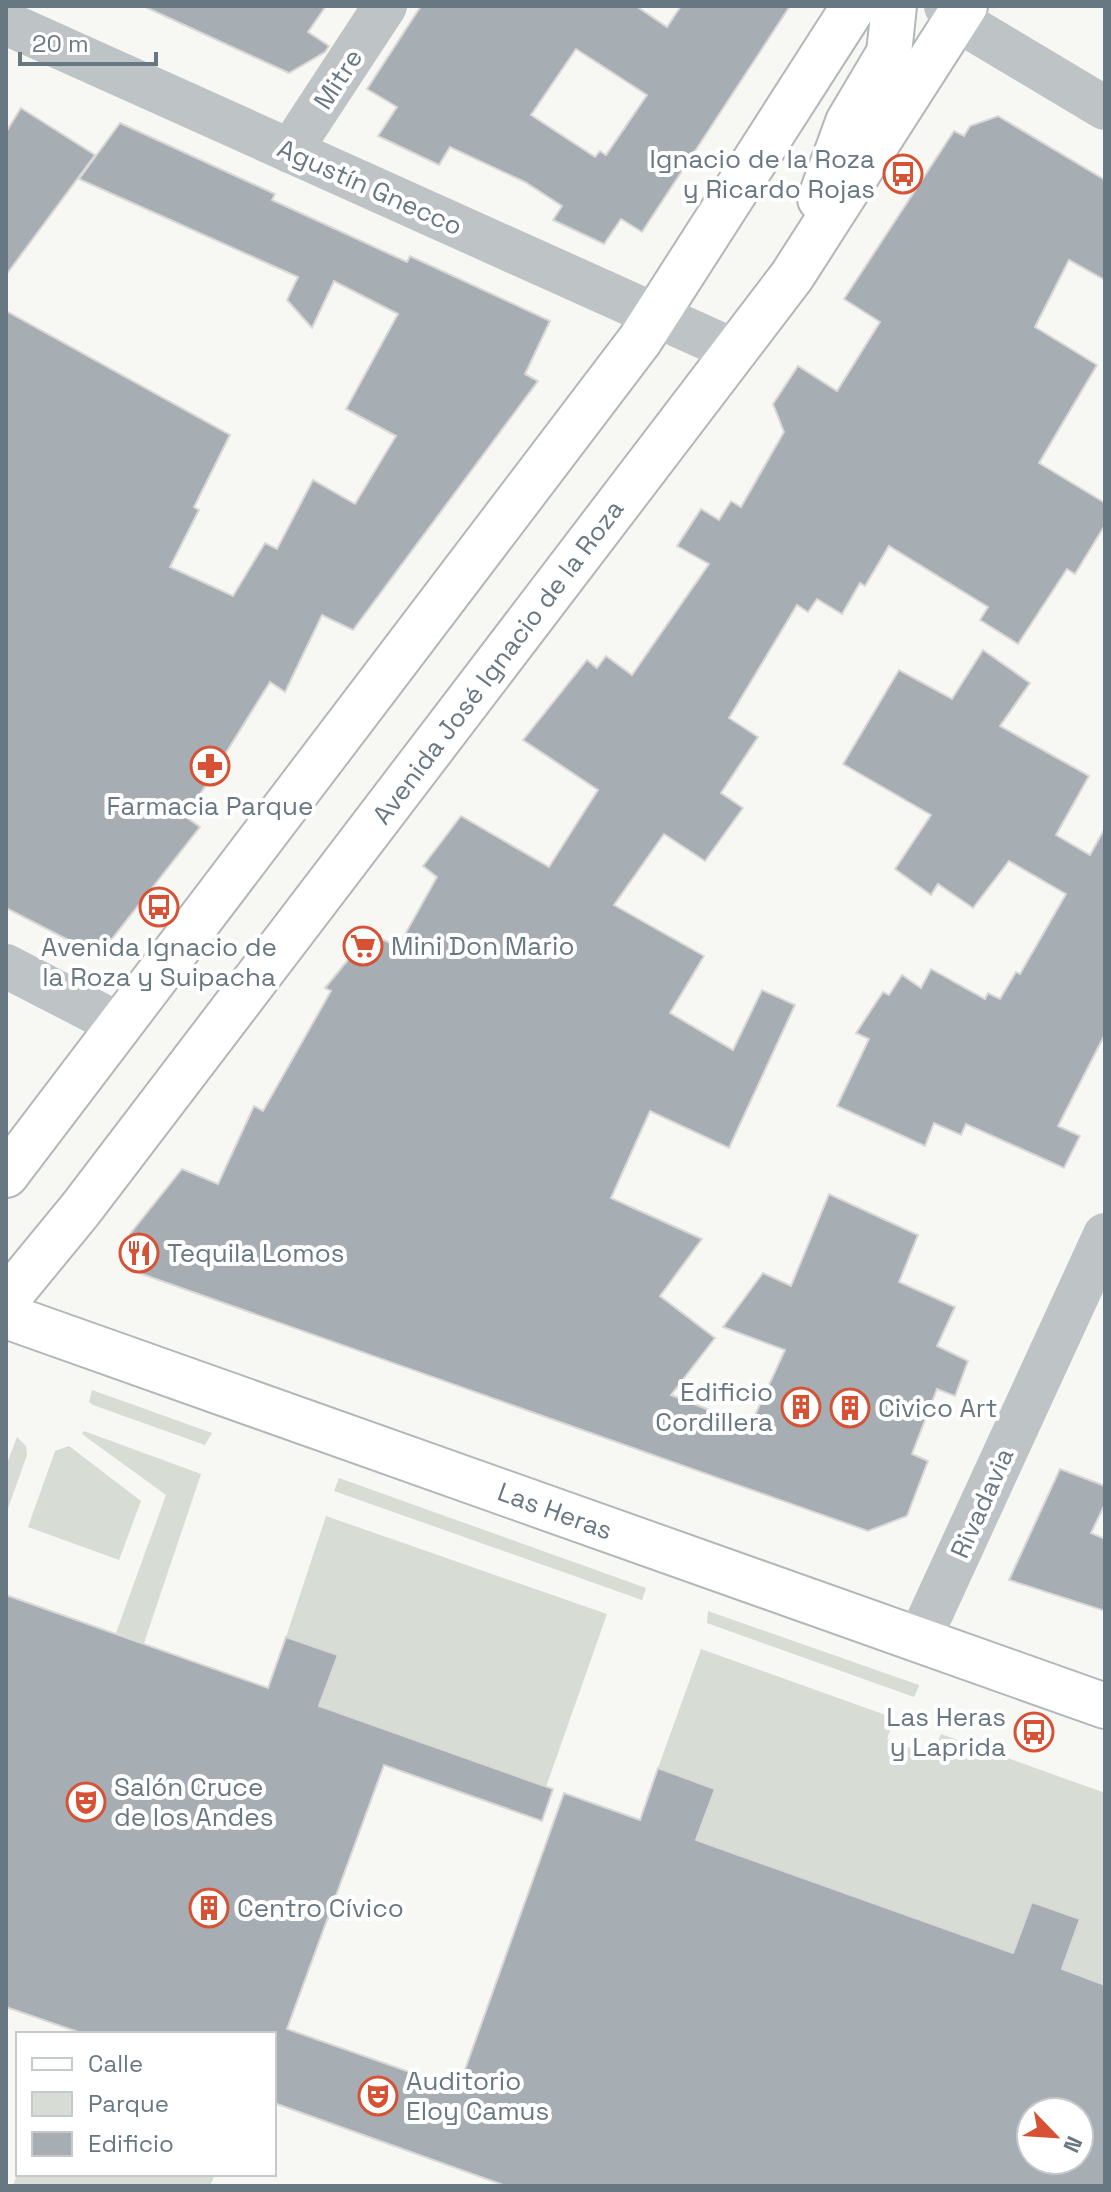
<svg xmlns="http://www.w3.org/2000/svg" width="1111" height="2192" viewBox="0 0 1111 2192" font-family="'Space Grotesk',sans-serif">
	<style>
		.green { fill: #d7dcd4 }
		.building { fill: #a6aeb3; stroke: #d9d8d7; stroke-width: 2; fill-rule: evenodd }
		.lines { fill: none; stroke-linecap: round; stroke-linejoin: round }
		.major-casing { stroke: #b2b7ba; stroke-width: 48 }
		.minor { stroke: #bec3c6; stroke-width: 44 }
		.major { stroke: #fff; stroke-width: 44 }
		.labels { text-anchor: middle; stroke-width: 8; stroke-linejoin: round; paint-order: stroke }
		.street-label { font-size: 26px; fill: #687883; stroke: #fff }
		.poi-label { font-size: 26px; fill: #687883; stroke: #fff; text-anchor: start }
	</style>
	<rect width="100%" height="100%" fill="#f7f7f4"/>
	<!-- green -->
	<g class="green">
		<polygon points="92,1390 212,1433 205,1445 93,1405 89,1402"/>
		<polygon points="84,1431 201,1474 144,1643 116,1633 166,1495 82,1434"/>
		<polygon points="17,1437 26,1446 27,1455 6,1514 6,1466"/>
		<polygon points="69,1446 141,1501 119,1560 28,1527 55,1451"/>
		<polygon points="339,1478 646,1588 642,1600 334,1491"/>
		<polygon points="326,1516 607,1614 546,1787 319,1706 337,1655 286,1637"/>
		<polygon points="708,1611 919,1685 919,1686 914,1697 707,1623"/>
		<polygon points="701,1649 894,1718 887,1739 932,1756 941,1734 1105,1793 1105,1985 1062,1969 1080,1919 1032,1902 1013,1953 696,1840 715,1789 658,1768"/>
		<polygon points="18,2172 18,2174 215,2174 210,2186 13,2186"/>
	</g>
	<!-- building -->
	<g class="building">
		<polygon points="143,6 326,6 308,32 329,46 325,52 289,73"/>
		<path d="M421,6H636L667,27L681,6H790L642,232L621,219L604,244L553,220L562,206L525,182L450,147L439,165L378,136L397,107L367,89ZM576,49L647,95L606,155L600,151L595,157L531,115Z"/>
		<polygon points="21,108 95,155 6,275 6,132"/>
		<polygon points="998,116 1105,180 1105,280 1069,260 1035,327 1097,365 1039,463 1105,503 1105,525 1075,574 1067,569 1018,644 980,620 988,607 889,546 865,586 860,583 842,614 817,599 808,612 797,605 729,718 758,737 721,793 743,808 705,861 664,834 614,905 704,956 670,1013 733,1050 762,990 795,1005 729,1148 650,1111 611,1198 702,1239 660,1296 715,1338 671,1395 750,1426 785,1350 723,1327 763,1273 791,1286 829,1194 918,1235 899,1282 955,1307 937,1346 968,1361 955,1396 937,1389 912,1454 928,1461 907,1516 868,1531 139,1273 130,1234 182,1169 218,1184 254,1106 263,1111 331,991 325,988 370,933 398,947 437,877 423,866 461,816 549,867 598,790 523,740 587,660 597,668 606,656 632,675 709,564 677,546 701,509 719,520 731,501 741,507 784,432 773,404 798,366 837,391 880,322 844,299 954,131 964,136 970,126"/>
		<polygon points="120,123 275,194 272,200 407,262 410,256 550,321 525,374 538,381 353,630 322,615 285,692 270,682 186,817 200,827 111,940 74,943 6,908 6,311 230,435 194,507 199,510 170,567 233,596 265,543 277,549 313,480 355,504 396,436 346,409 398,314 334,281 312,328 287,300 298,277 79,179"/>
		<polygon points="983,650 1030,683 1000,726 1089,776 1056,835 1090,855 1105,828 1105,1034 1058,1126 1080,1136 1064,1168 966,1124 961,1135 934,1123 925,1146 837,1106 869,1039 856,1033 883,992 889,995 902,975 921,988 931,969 985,999 988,993 1000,999 1016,972 1020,974 1066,894 1009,861 973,908 938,884 931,895 895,869 931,815 843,764 899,670 952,699"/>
		<polygon points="1060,1469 1105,1486 1105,1504 1091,1533 1105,1539 1105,1611 1009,1580"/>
		<path d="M6,1595L268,1688L286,1637L338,1655L319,1706L553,1789L542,1821L384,1765L287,2029L458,2089L564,1793L640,1820L658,1768L715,1789L696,1840L1013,1953L1032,1902L1080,1919L1062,1969L1105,1985V2186H506L274,2103V2034H84L6,2007ZM1031,2112H1079V2160H1031Z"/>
	</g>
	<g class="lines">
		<!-- major casing -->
		<g class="major-casing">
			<g id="major">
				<polyline points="820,199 848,122 889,53 894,6"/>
				<polyline points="6,1175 640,340 854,6"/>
				<polyline points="6,1300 80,1210 792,276 965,6"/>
				<polyline points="6,1316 1105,1706"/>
			</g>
		</g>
		<!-- minor -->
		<g class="minor">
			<polyline points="946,6 956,19 1105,108"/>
			<polyline points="6,23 735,351"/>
			<polyline points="290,151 385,6"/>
			<polyline points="6,966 120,1025"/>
			<polyline points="919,1640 1105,1235"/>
		</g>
		<!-- major -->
		<use href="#major" class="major"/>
	</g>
	<!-- icons -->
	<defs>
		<g id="bus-ring" transform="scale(2)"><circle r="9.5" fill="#fff" stroke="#d75234" stroke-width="1.5"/><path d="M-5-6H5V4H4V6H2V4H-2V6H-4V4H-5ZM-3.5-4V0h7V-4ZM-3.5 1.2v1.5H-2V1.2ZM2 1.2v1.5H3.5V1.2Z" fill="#d75234"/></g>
		<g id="pharmacy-ring" transform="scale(2)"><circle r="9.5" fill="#fff" stroke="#d75234" stroke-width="1.5"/><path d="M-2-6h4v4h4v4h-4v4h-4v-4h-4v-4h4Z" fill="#d75234"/></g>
		<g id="supermarket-ring" transform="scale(2)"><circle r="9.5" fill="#fff" stroke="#d75234" stroke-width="1.5"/><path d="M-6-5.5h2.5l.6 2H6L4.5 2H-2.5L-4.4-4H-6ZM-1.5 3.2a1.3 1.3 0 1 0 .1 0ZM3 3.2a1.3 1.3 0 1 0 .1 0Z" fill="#d75234"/></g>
		<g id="restaurant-ring" transform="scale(2)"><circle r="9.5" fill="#fff" stroke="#d75234" stroke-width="1.5"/><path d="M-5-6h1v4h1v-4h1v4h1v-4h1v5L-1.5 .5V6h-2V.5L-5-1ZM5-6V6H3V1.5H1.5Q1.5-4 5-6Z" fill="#d75234"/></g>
		<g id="building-ring" transform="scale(2)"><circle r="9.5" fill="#fff" stroke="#d75234" stroke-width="1.5"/><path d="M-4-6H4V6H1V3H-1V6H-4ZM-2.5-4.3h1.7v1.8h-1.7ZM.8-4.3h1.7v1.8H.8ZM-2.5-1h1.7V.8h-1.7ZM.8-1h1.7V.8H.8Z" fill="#d75234"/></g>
		<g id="theatre-ring" transform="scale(2)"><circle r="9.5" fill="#fff" stroke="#d75234" stroke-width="1.5"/><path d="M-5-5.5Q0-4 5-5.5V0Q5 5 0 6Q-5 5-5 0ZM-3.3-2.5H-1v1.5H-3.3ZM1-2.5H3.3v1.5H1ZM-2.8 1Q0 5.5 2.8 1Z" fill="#d75234"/></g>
	</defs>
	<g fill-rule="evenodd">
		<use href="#bus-ring" x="903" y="174"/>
		<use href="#pharmacy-ring" x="210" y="766"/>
		<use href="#bus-ring" x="159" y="907"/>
		<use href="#supermarket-ring" x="363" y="946"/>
		<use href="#restaurant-ring" x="139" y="1253"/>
		<use href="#building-ring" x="801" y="1407"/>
		<use href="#building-ring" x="850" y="1408"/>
		<use href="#bus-ring" x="1034" y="1732"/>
		<use href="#theatre-ring" x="86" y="1802"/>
		<use href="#building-ring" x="209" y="1908"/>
		<use href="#theatre-ring" x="378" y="2096"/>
	</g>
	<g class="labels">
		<!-- street labels -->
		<g class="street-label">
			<text transform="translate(338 79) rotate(-57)" y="9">Mitre</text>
			<text transform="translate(370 187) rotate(24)" y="9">Agustín Gnecco</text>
			<text transform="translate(498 662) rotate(-53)" y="9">Avenida José Ignacio de la Roza</text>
			<text transform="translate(982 1503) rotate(-66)" y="9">Rivadavia</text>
			<text transform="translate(555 1511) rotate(20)" y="9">Las Heras</text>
		</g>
		<!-- poi labels -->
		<g class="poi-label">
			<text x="875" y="168" text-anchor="end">Ignacio de la Roza<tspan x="875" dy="30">y Ricardo Rojas</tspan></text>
			<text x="210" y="815" text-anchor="middle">Farmacia Parque</text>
			<text x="391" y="955">Mini Don Mario</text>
			<text x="159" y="956" text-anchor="middle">Avenida Ignacio de<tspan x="159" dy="30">la Roza y Suipacha</tspan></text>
			<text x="167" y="1262">Tequila Lomos</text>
			<text x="773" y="1401" text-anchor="end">Edificio<tspan x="773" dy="30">Cordillera</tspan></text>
			<text x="878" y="1417">Civico Art</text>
			<text x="1006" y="1726" text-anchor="end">Las Heras<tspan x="1006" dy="30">y Laprida</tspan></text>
			<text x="114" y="1796">Salón Cruce<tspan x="114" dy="30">de los Andes</tspan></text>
			<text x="237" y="1917">Centro Cívico</text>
			<text x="406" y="2090">Auditorio<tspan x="406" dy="30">Eloy Camus</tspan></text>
		</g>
	</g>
	<!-- border -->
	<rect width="1111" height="2192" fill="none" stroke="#687883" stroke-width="16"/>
	<!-- legend -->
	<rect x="16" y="2032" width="260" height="144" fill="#ffffff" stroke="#c3c9cd" stroke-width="2"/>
	<rect x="32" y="2058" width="40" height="12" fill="#ffffff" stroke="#c3c9cd" stroke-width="2"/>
	<text x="88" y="2072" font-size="24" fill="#687883">Calle</text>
	<rect x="32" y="2092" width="40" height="24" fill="#d7dcd4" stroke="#c3c9cd" stroke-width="2"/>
	<text x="88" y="2112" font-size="24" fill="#687883">Parque</text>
	<rect x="32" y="2132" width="40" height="24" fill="#a6aeb3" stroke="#c3c9cd" stroke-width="2"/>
	<text x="88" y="2152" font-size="24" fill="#687883">Edificio</text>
	<!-- north arrow -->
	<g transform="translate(1055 2136) rotate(115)"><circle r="38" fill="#ffffff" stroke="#c3c9cd" stroke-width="2"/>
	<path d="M0-6L14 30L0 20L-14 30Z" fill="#d75234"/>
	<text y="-12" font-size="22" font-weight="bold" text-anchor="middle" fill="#687883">N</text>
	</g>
	<!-- scale -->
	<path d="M20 52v12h136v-12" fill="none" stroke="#687883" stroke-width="4"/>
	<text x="32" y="52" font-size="24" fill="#687883" stroke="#ffffff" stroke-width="6" paint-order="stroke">20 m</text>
</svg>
